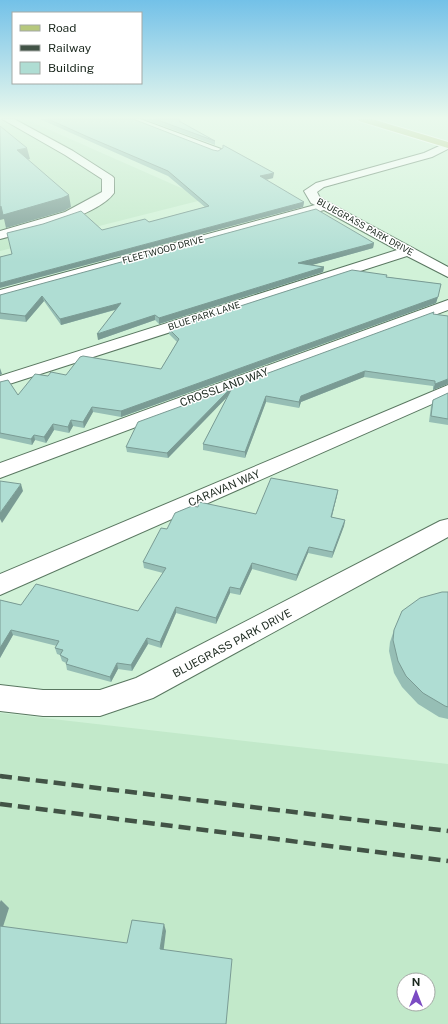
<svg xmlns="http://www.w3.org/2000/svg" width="448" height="1024" viewBox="0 0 448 1024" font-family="'Public Sans',sans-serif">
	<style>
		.built { fill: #c2e9ca; fill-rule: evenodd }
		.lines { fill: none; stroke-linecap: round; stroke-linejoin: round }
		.minor-casing { stroke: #597760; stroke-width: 2 }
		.major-casing { stroke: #fff; stroke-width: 2 }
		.minor { fill: #fff; fill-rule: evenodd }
		.major { fill: #b6c87d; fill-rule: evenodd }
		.rail-far1 { stroke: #425346; stroke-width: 3.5; stroke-dasharray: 10 5; stroke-linecap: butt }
		.rail { stroke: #425346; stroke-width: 4.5; stroke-dasharray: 12 6; stroke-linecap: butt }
		.wall { fill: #96beb5 }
		.shaded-wall { fill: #7a9b94 }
		.building { fill: #afddd3; stroke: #7a9b94 }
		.labels { text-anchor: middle; stroke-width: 3; stroke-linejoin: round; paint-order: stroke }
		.far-street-label { font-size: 9px; fill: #1b281e; stroke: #fff }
		.street-label { font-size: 11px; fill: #1b281e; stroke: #fff }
	</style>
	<rect width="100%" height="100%" fill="#d1f2d8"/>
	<!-- built -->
	<g class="built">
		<polygon points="0,119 25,119 206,199 0,251"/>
		<path d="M0,713L448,764V1024H0ZM404,980H428V1004H404Z"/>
	</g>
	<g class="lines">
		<!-- minor casing -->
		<g class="minor-casing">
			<g id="minor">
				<path d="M2,119H14L73,151L112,176L114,178V193C97,217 28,232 0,239V231L65,212L102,192V179L65,155Z"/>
				<polygon points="127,119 140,119 221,149 222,151 217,154 213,153"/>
				<polygon points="448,142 448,149 432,157 324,187 317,192 320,198 448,267 448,277 407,256 0,387 0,376 397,250 324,210 0,300 0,290 315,205 311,203 304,191 316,183 424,153"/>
				<polygon points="448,300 448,310 0,478 0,463"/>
				<polygon points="448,385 448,397 0,595 0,574"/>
				<polygon points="448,519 448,537 153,698 100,716 43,716 0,711 0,685 43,690 100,690 136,678 440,521"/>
			</g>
		</g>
		<!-- major casing -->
		<g class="major-casing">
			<polygon id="major" points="357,119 372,119 448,142 448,148 359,121"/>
		</g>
		<!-- minor -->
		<use href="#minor" class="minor"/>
		<!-- major -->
		<use href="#major" class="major"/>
		<!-- rail-far1 -->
		<polyline class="rail-far1" points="0,776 4,777"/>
		<!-- rail -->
		<g class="rail">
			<polyline points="0,776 448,831"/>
			<polyline points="0,804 448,861"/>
		</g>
	</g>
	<!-- wall -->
	<g class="wall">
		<polygon points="40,119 133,119 273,178 266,180 304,202 303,207 102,230 149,222 205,207 168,176 89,141"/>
		<polygon points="144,119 181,119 180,122 215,141 215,145"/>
		<polygon points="374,243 373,248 311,265 324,267 323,272 159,324 155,320 98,340 115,310 61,325 44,301 26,322 0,319 0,295"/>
		<polygon points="387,277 441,284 436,303 121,417 93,412 84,428 73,426 69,433 54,430 46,443 35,440 32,445 0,438 0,382 18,395 48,376 161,369 177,342 169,334 169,329"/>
		<polygon points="433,314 448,384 433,390 433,386 364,377 301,402 299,408 266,402 245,458 203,450 203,444 228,396 168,458 127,452 126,447 231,391"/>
		<polygon points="448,393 448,425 429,422 431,406 433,400"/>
		<polygon points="338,490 332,517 345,520 344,526 332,558 308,553 296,581 252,569 240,595 230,593 216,624 176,613 161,648 148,644 132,671 118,669 111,682 67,670 66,664 66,663 62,661 60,655 57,654 55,648 57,646 13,635 0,658 0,600 21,605 138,611 163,573 144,568 143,562 167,529 256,514"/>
		<polygon points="448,592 448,719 439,717 418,704 402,687 394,673 389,651 390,642 394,630"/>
	</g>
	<!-- shaded-wall -->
	<g class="shaded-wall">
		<polygon points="27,148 30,159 20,161 17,150"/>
		<polygon points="274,173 273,178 260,181 260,176"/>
		<polygon points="69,195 71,207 64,211 6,228 4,219 0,220 0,207"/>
		<polygon points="304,202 303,207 0,288 0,283"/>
		<polygon points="374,243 373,248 298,269 298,263"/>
		<polygon points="324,267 323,272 159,324 159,318"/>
		<polygon points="42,296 44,301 26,322 25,316"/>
		<polygon points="438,297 436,303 121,417 121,411"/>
		<polygon points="121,303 121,308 61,325 60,319"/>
		<polygon points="155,315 155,320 98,340 97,334"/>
		<polygon points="0,368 2,374 0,375"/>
		<polygon points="365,371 364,377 301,402 299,408 299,402 301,396"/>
		<polygon points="448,379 448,384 433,390 435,384"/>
		<polygon points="231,388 231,393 168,458 167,453"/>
		<polygon points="266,396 266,402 245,458 245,452"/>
		<polygon points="92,407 93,412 84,428 83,422"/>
		<polygon points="71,420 73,426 69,433 68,427"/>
		<polygon points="53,424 54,430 46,443 44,437"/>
		<polygon points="34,435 35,440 32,445 31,439"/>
		<polygon points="21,484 23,491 2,523 0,519 0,513"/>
		<polygon points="338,490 337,496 330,523 331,517"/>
		<polygon points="345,520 344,526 332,558 333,552"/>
		<polygon points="309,547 308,553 296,581 297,575"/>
		<polygon points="252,563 252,569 240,595 240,589"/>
		<polygon points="230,587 230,593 216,624 216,618"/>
		<polygon points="176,607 176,613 161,648 160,642"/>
		<polygon points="11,630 13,635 0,658 0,648"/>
		<polygon points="147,638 148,644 132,671 131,665"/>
		<polygon points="117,663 118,669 111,682 110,677"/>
		<polygon points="1,900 9,908 1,933 0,932 0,902"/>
		<polygon points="164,924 166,931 163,955 160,949"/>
	</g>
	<!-- building -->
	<g class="building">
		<polygon points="48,119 133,119 213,150 218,151 223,148 223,145 274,173 260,176 304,202 0,283 0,257 12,254 7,233 43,224 81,211 102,230 145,219 149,222 209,206 168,171 88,137"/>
		<polygon points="155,119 179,119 179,121 215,141"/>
		<polygon points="0,126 27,148 17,150 69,195 62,198 3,215 1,206 0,207"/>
		<polygon points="316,209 374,243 298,263 324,267 159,318 155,315 97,334 121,303 60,319 42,296 25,316 0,313 0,295"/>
		<polygon points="352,270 387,275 386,277 441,284 438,297 121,411 92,407 83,422 71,420 68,427 53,424 44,437 34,435 31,439 0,433 0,382 8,380 18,395 35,374 48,376 51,372 66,375 80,357 83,356 161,369 179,339 169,329"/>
		<polygon points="434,312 433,314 448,316 448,379 435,384 435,381 365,371 301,396 299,402 266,396 245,452 203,444 233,386"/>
		<polygon points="231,388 167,453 126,447 138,422"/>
		<polygon points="448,393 448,419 431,416 433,400"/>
		<polygon points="271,478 338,490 331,517 345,520 333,552 309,547 297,575 252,563 240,589 230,587 216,618 176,607 160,642 147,638 131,665 117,663 110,677 66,664 68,659 60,655 63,650 55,648 59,641 11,630 0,648 0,600 21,605 36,584 138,611 166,568 143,562 161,528 167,529 175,513 192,506 198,507 199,502 256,514"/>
		<polygon points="0,481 21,484 0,513"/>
		<polygon points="442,592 448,592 448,707 445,706 423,693 406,676 398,661 393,640 394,630 402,611 420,598"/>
		<polygon points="132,920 164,924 160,949 232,959 226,1024 0,1024 0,926 127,943"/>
	</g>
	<!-- sky -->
	<linearGradient id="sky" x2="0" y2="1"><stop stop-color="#73c1e8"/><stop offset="0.45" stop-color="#eaf9ed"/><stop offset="1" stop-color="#eaf9ed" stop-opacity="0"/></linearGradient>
	<rect width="448" height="262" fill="url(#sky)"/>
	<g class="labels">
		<!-- far-street labels -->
		<g class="far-street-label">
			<text transform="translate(365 227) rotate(29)" y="3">BLUEGRASS PARK DRIVE</text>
			<text transform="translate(163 250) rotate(-15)" y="3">FLEETWOOD DRIVE</text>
			<text transform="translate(204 316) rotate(-18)" y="3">BLUE PARK LANE</text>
		</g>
		<!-- street labels -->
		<g class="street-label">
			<text transform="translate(224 387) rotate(-20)" y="4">CROSSLAND WAY</text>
			<text transform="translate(224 488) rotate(-23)" y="4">CARAVAN WAY</text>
			<text transform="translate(232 643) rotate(-28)" y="4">BLUEGRASS PARK DRIVE</text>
		</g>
	</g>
	<!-- legend -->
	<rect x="12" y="12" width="130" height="72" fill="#ffffff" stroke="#a4a9a5"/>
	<rect x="20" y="25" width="20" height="6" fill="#b6c87d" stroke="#a4a9a5"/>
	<text x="48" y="32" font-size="12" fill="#1b281e">Road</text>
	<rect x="20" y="45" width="20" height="6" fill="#425346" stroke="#a4a9a5"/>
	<text x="48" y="52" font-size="12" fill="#1b281e">Railway</text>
	<rect x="20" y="62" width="20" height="12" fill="#afddd3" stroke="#a4a9a5"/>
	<text x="48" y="72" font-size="12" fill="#1b281e">Building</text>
	<!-- north arrow -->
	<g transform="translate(416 992)"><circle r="19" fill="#ffffff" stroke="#a4a9a5"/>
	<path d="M0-3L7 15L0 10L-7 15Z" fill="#7b4bc3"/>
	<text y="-6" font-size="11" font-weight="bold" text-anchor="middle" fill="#1b281e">N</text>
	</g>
</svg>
